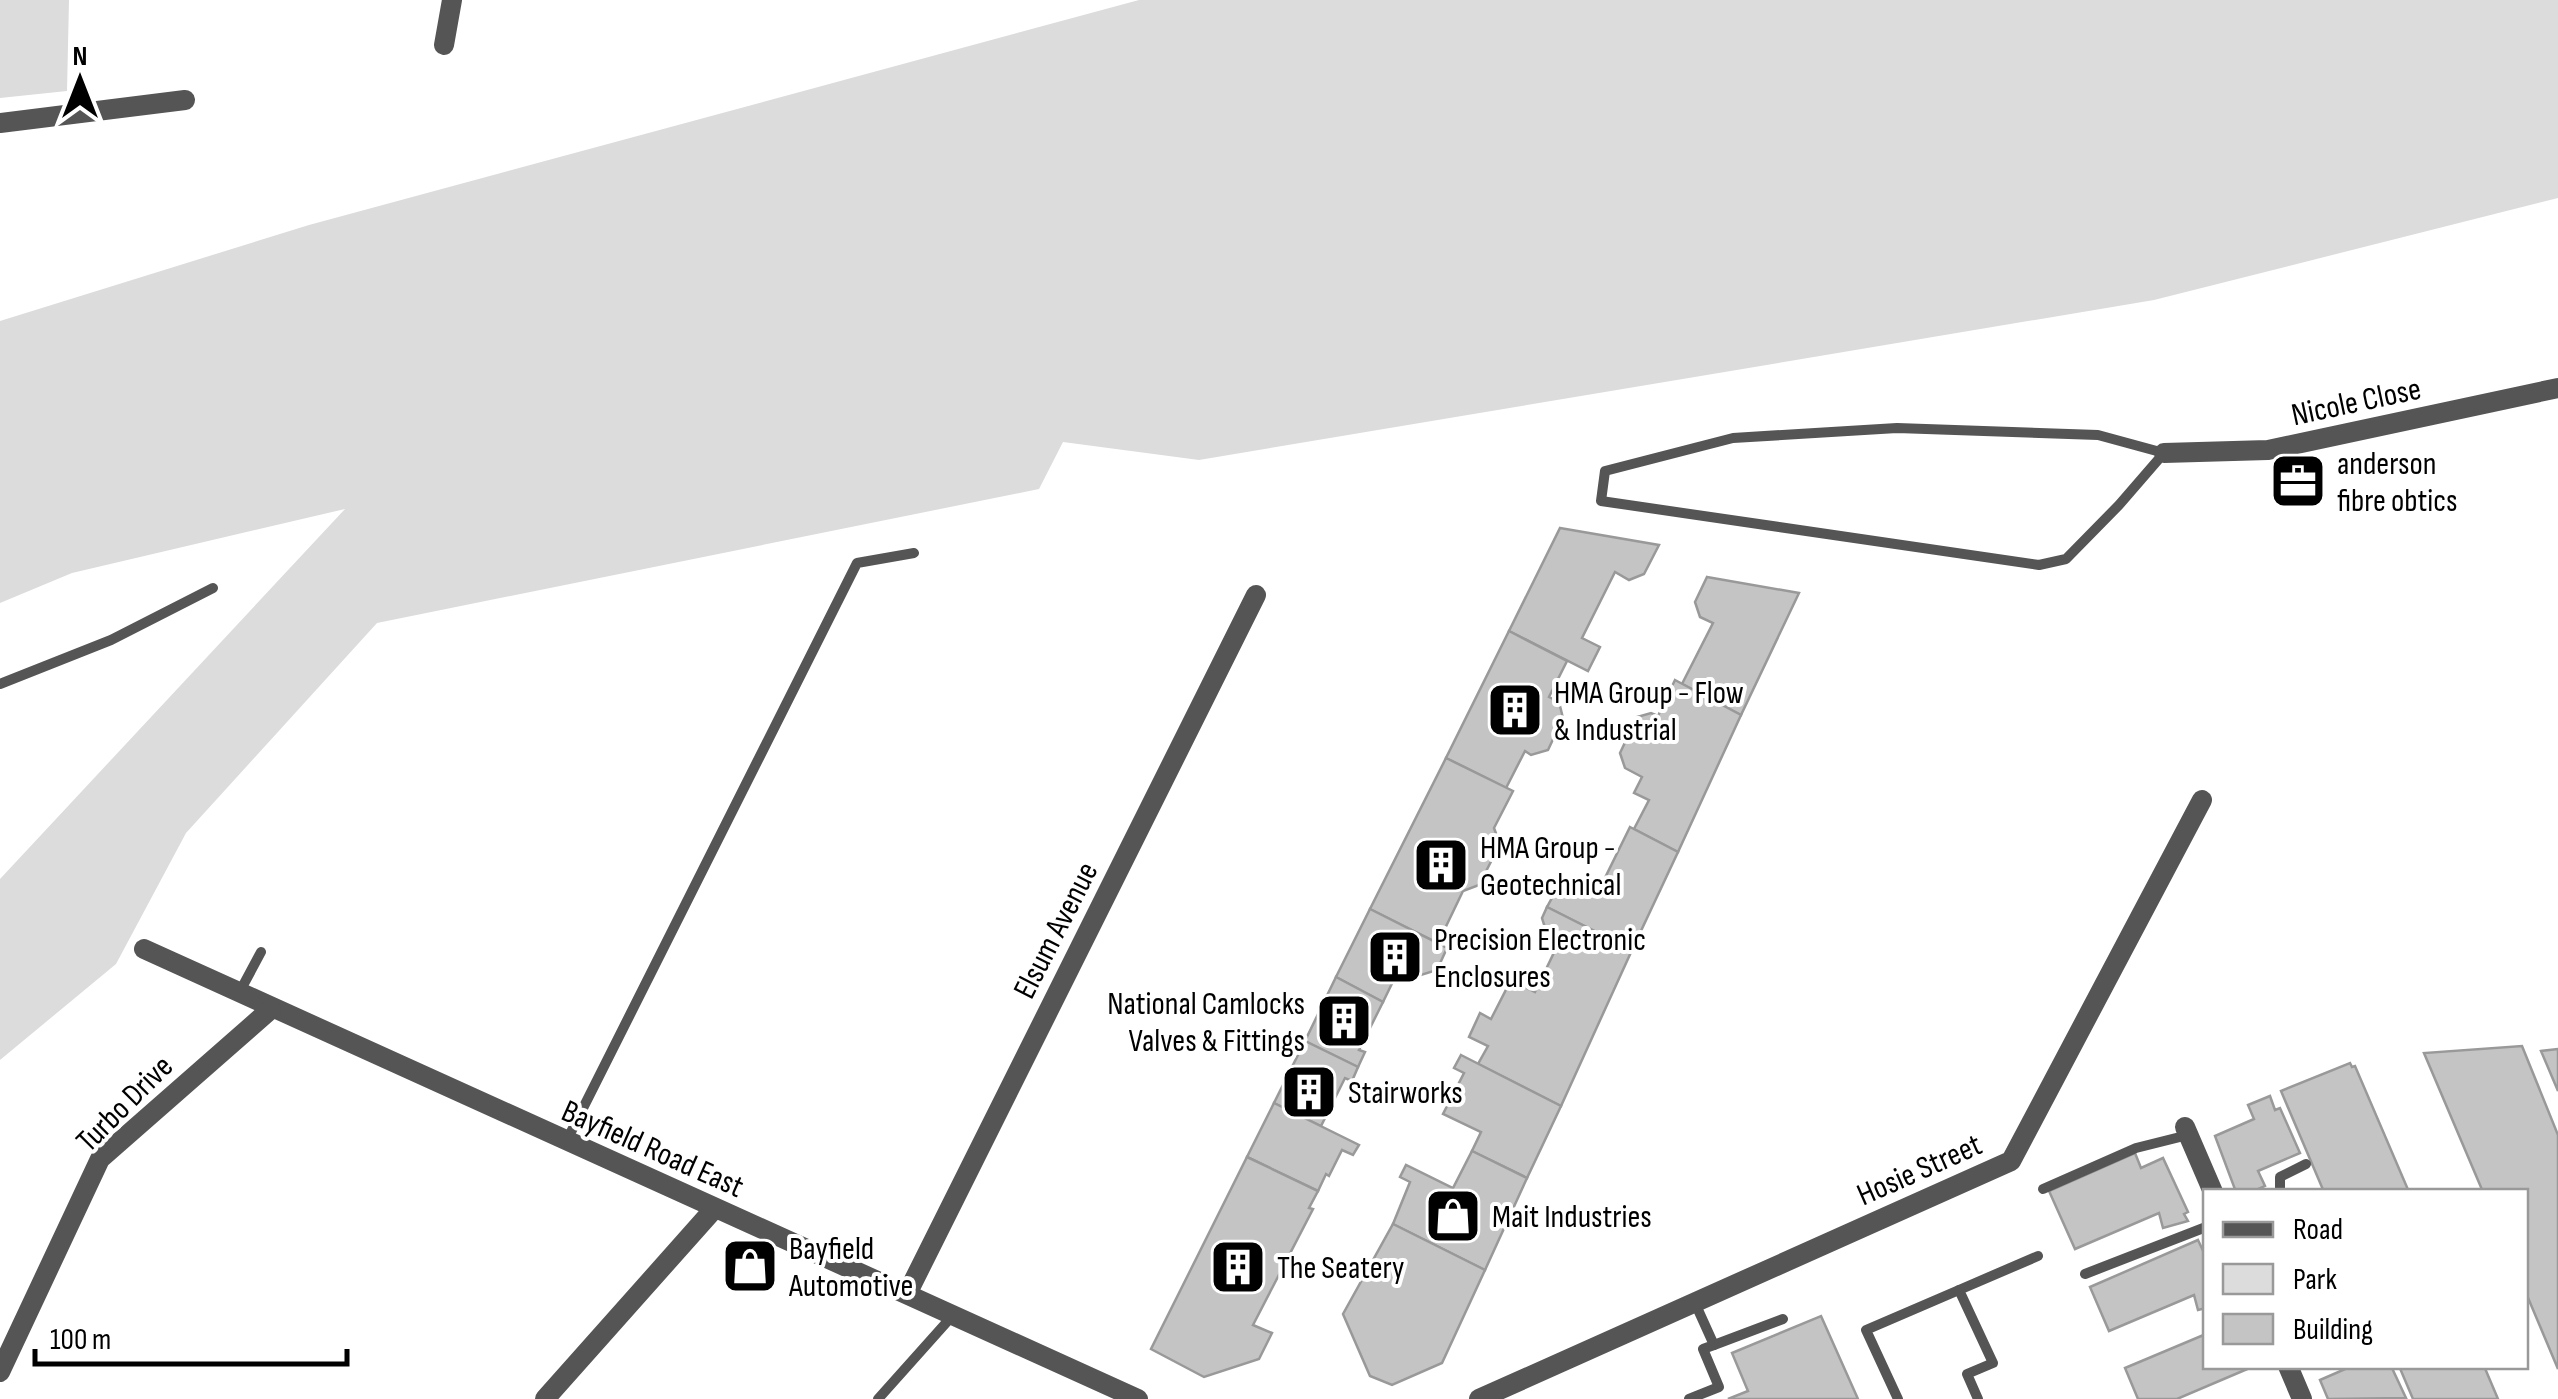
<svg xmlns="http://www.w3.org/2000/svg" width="2558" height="1399" viewBox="0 0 2558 1399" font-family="'Sofia Sans Condensed',sans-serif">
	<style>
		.green { fill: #dcdcdc }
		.building { fill: #c4c4c4; stroke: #999; stroke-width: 2.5 }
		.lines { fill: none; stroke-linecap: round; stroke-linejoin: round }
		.lane { stroke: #555; stroke-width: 10 }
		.street { stroke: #555; stroke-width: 20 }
		.labels { text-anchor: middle; stroke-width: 8; stroke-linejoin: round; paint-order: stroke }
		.street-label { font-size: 32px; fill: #000; stroke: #fff }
		.poi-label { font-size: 32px; fill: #000; stroke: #fff; text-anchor: start }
	</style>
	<rect width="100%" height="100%" fill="#fff"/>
	<!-- green -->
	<g class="green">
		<polygon points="0,0 69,0 67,91 0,98"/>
		<polygon points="1139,0 2558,0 2558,198 2154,300 1199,460 1063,442 1039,489 377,623 186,833 116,964 0,1060 0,879 345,509 72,573 0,603 0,321 309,225"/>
	</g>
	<!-- building -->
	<g class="building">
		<polygon points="1560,528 1659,545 1644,574 1629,580 1615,572 1582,638 1600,647 1588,671 1509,631"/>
		<polygon points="1707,577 1799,593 1741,715 1682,684 1713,623 1700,617 1695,602"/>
		<polygon points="1509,631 1567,661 1549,697 1559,702 1563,718 1548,750 1531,755 1525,751 1506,788 1446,758"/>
		<polygon points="1675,680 1741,715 1678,852 1634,829 1649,800 1634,793 1642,777 1625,768 1620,753 1637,717 1651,713 1658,716"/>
		<polygon points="1446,758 1513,791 1494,828 1500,844 1479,885 1463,891 1438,943 1370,909"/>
		<polygon points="1630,827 1678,852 1632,950 1547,907 1558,887 1573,882 1597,894"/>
		<polygon points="1547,907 1632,950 1561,1106 1478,1064 1488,1046 1469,1037 1480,1013 1491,1019 1511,980 1535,992 1560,940 1547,934 1542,918"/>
		<polygon points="1370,909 1447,948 1437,970 1421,975 1401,965 1383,1002 1336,977"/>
		<polygon points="1336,977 1383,1002 1359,1050 1365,1052 1358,1067 1305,1041"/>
		<polygon points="1305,1041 1358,1067 1352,1081 1345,1078 1321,1126 1274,1103"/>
		<polygon points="2522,1046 2558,1135 2558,1369 2526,1293 2526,1192 2483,1192 2424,1053"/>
		<polygon points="2558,1049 2558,1091 2541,1051"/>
		<polygon points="1461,1055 1561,1106 1527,1178 1472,1151 1481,1132 1443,1114 1464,1073 1454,1068"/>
		<polygon points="2350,1063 2352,1067 2355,1066 2409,1192 2324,1192 2281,1091"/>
		<polygon points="2270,1096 2275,1110 2280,1108 2300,1153 2258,1171 2265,1186 2252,1192 2236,1192 2215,1136 2254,1119 2248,1105"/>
		<polygon points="1274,1103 1359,1145 1353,1155 1342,1150 1329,1176 1326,1174 1318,1191 1247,1157"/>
		<polygon points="1472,1151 1527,1178 1485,1270 1393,1224 1410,1182 1400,1177 1406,1165 1453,1188"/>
		<polygon points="2135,1153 2141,1168 2163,1158 2188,1212 2184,1214 2188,1221 2163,1228 2159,1213 2075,1249 2049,1191"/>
		<polygon points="1247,1157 1318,1191 1309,1208 1313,1209 1253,1325 1272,1333 1259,1359 1204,1377 1151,1349"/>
		<polygon points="1393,1224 1485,1270 1442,1363 1392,1385 1370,1376 1343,1314"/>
		<polygon points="2198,1240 2206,1257 2206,1308 2198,1310 2194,1295 2109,1331 2090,1287"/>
		<polygon points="1821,1316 1858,1399 1728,1399 1748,1391 1732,1353"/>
		<polygon points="2206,1334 2206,1366 2252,1367 2177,1399 2138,1399 2125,1368"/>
		<polygon points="2352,1366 2391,1366 2406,1398 2328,1399 2320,1380"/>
		<polygon points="2399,1366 2484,1366 2498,1399 2413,1399"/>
	</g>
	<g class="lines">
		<!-- lane -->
		<g class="lane">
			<polygon points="1897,428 2098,435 2164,453 2119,505 2066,559 2039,565 1601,501 1605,471 1733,438"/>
			<polyline points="0,684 111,640 213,588"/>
			<polyline points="239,993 261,952"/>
			<polyline points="566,1142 857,563 914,553"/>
			<polyline points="2043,1189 2136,1148 2188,1135"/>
			<polyline points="2280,1192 2280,1177 2306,1164"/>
			<polyline points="2085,1274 2206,1227"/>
			<polyline points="1714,1345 1783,1319"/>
			<polyline points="878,1399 954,1314"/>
			<polyline points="1689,1399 1719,1387 1703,1349 1714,1345 1695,1303"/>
			<polyline points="1898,1399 1866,1330 1959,1290"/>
			<polyline points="1978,1399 1967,1374 1993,1363 1959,1290 2038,1256"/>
		</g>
		<!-- street -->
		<g class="street">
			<polyline points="444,45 452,0"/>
			<polyline points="0,123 185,100"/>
			<polyline points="2164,453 2268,450 2558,388"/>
			<polyline points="144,949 1138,1399"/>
			<polyline points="2185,1127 2213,1192"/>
			<polyline points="908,1292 1256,595"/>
			<polyline points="2288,1366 2302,1399"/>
			<polyline points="0,1372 100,1159 271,1009"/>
			<polyline points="545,1399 714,1209"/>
			<polyline points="1479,1399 2011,1161 2202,800"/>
		</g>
	</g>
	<!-- icons -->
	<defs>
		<g id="office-square" transform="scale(2.875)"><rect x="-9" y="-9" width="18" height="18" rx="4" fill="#000" stroke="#fff"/><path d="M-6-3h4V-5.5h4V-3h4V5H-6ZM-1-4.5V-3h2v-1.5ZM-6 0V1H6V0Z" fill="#fff"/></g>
		<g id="building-square" transform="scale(2.875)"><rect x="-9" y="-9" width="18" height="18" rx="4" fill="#000" stroke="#fff"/><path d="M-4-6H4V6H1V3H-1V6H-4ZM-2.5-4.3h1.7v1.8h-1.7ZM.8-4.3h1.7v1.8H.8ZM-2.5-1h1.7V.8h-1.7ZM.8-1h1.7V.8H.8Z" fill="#fff"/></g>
		<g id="shop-square" transform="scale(2.875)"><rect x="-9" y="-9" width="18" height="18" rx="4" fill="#000" stroke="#fff"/><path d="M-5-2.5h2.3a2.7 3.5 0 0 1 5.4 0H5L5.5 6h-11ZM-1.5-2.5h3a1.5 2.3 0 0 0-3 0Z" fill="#fff"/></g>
	</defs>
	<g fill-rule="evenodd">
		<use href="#office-square" x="2298" y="481"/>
		<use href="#building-square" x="1515" y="710"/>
		<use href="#building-square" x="1441" y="865"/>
		<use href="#building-square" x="1395" y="957"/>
		<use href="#building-square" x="1344" y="1021"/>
		<use href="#building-square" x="1309" y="1092"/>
		<use href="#shop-square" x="1453" y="1216"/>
		<use href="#shop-square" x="750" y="1266"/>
		<use href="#building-square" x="1238" y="1267"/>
	</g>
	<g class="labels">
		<!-- street labels -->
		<g class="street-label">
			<text transform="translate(2356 401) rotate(-12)" y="11">Nicole Close</text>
			<text transform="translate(1055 930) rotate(-63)" y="11">Elsum Avenue</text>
			<text transform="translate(124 1103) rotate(-45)" y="11">Turbo Drive</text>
			<text transform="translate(653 1148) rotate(24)" y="11">Bayfield Road East</text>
			<text transform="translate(1919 1169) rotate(-24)" y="11">Hosie Street</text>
		</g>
		<!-- poi labels -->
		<g class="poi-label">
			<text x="2337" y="474">anderson<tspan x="2337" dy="37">fibre obtics</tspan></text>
			<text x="1554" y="703">HMA Group - Flow<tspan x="1554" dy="37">&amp; Industrial</tspan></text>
			<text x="1480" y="858">HMA Group -<tspan x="1480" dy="37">Geotechnical</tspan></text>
			<text x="1434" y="950">Precision Electronic<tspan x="1434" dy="37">Enclosures</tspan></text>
			<text x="1305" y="1014" text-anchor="end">National Camlocks<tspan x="1305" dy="37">Valves &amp; Fittings</tspan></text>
			<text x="1348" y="1103">Stairworks</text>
			<text x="1492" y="1227">Mait Industries</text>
			<text x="789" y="1259">Bayfield<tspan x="789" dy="37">Automotive</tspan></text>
			<text x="1277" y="1278">The Seatery</text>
		</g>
	</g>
	<!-- legend -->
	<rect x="2203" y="1189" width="325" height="180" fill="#ffffff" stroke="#999999" stroke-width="2.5"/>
	<rect x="2223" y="1222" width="50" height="15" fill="#555555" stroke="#999999" stroke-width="2.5"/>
	<text x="2293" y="1239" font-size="30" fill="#000000">Road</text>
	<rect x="2223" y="1264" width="50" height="30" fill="#dcdcdc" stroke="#999999" stroke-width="2.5"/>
	<text x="2293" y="1289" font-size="30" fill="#000000">Park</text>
	<rect x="2223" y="1314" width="50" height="30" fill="#c4c4c4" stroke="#999999" stroke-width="2.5"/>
	<text x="2293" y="1339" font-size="30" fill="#000000">Building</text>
	<!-- north arrow -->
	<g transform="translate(80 80)" stroke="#ffffff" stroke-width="8" paint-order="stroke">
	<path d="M0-8L18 38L0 25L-18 38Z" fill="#000000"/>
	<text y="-15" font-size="28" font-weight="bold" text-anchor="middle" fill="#000000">N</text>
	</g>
	<!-- scale -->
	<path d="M35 1349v15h312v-15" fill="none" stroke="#000000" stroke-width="5"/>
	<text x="50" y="1349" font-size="30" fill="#000000" stroke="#ffffff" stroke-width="8" paint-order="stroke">100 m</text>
</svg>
